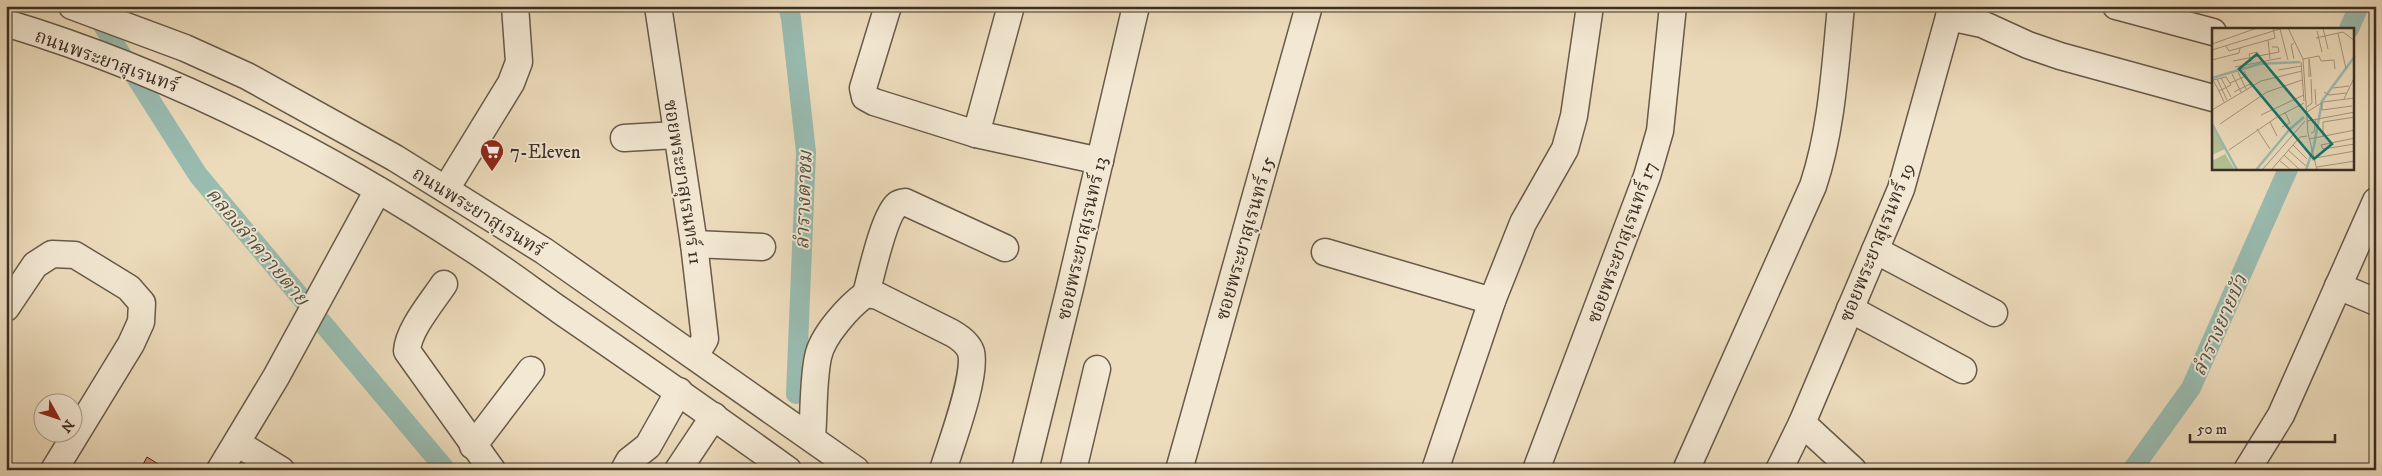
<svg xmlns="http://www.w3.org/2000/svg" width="2382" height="476" viewBox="0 0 2382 476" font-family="'IM FELL DW Pica','Noto Serif Thai',serif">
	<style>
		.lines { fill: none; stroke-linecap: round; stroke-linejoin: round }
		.canal { stroke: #99bcb1; stroke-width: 20 }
		.building { fill: #d59670; stroke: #3b2e24 }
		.minor-casing { stroke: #685a4a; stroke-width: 29 }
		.minor { stroke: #f3e8d3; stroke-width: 26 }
		.labels { text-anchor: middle; stroke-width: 4; stroke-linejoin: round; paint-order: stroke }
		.street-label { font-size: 19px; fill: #3b2e24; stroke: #f3e8d3 }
		.poi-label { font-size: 19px; fill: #3b2e24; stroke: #f3e8d3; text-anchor: start }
		.water-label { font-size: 20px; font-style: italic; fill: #525247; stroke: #f3e8d3 }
		.inset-river { fill: none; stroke: #99bcb1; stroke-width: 2.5 }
		.inset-road { fill: none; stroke: #a6967f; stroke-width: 1 }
		.view { fill: #0f766e; fill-opacity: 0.15; stroke: #0f766e; stroke-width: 2.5 }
		.inset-edge { fill: none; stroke: #3b2e24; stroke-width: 2.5 }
	</style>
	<rect width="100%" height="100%" fill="#eddcbc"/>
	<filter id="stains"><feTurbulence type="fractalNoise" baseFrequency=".004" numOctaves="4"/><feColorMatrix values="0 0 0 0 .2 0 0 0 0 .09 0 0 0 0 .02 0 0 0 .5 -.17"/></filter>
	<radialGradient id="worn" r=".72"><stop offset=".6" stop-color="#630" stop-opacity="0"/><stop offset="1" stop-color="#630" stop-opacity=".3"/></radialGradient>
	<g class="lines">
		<!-- canal -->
		<g class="canal">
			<polyline points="788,6 791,18 806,152 796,394"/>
			<polyline points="93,10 198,175 446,470"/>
			<polyline points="2349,29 2359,6"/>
			<polyline points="2132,470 2191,388 2288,169"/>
		</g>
	</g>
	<!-- building -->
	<polygon class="building" points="147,457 168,470 140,470"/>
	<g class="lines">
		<!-- minor casing -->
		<g class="minor-casing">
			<g id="minor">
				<polyline points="72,6 185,48 247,76 395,158 544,251 856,470"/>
				<polyline points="658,6 694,244 705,339 695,356"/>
				<polyline points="888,6 863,88 865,97 874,102 976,134 1100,161"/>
				<polyline points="2116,6 2213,32"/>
				<polyline points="1949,17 1982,24 2028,45 2060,56 2213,98"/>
				<path d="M6,23C172,73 327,153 471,248C502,268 531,290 561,311C637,363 713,416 788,470"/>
				<polyline points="976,134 1011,6"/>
				<polyline points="624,138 676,135"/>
				<polyline points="446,189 511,83 519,62 515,6"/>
				<polyline points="694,244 762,247"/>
				<polyline points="1875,250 1994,313"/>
				<polyline points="1325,252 1492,301"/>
				<path d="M444,284C432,302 408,330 407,351L492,470"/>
				<polyline points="2338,286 2376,302"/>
				<path d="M866,294C871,276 884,214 898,204C898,203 905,202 905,202L1005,248"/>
				<polyline points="6,308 35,265 52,254 75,255 129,288 142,303 141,322 131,344 54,470"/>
				<polyline points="1850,309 1963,370"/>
				<polyline points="1802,423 1853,470"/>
				<path d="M812,438C814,414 813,380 818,357C822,336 849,306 866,294L878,296L952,333C959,337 968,343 971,352C977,376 951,444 943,470"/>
				<polyline points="237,443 281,470"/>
				<polyline points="473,446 531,370"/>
				<polyline points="220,470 276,377 378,190"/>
				<polyline points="624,470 629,461 648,446 679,391"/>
				<polyline points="678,470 714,416"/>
				<polyline points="1025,470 1070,288 1136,6"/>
				<polyline points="1073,470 1097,369"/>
				<polyline points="1179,470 1309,6"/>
				<polyline points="1435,470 1492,301 1523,223 1565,149 1574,116 1590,6"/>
				<polyline points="1536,470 1647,176 1660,131 1673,6"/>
				<path d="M1686,470L1813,186C1832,129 1835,67 1841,6"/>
				<polyline points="1779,470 1802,423 1901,189 1952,6"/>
				<polyline points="2247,470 2281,415 2376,201"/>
			</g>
		</g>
		<!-- minor -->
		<use href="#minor" class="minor"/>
	</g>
	<!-- icons -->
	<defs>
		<g id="supermarket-pin" transform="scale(1.25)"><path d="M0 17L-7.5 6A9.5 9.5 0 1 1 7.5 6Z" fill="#8f2418" stroke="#f3e8d3"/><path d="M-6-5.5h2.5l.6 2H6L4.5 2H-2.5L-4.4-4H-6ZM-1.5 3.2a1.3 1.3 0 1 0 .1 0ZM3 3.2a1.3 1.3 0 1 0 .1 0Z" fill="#fff"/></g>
	</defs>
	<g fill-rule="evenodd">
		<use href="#supermarket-pin" x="492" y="151"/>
	</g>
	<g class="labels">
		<!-- street labels -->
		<g class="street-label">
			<text transform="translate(107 60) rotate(20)" y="7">ถนนพระยาสุเรนทร์</text>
			<text transform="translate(684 182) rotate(81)" y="7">ซอยพระยาสุเรนทร์ 11</text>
			<text transform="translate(479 211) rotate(32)" y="7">ถนนพระยาสุเรนทร์</text>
			<text transform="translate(1081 238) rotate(-77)" y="7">ซอยพระยาสุเรนทร์ 13</text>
			<text transform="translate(1244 238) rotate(-74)" y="7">ซอยพระยาสุเรนทร์ 15</text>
			<text transform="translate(1621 242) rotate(-70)" y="7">ซอยพระยาสุเรนทร์ 17</text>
			<text transform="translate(1876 242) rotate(-68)" y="7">ซอยพระยาสุเรนทร์ 19</text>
		</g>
		<!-- poi labels -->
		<g class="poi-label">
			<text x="510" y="158">7-Eleven</text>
		</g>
		<!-- water labels -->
		<g class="water-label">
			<text transform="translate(803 200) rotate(-88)" y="7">ลำรางตาชม</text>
			<text transform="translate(258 246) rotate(50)" y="7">คลองลำควายตาย</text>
			<text transform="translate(2219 325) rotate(-66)" y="7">ลำรางยายบัว</text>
		</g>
	</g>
	<!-- overview -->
	<g transform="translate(2212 28)">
		<rect width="142" height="142" fill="#eddcbc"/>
		<path d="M0,99L13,121L0,127ZM13,126L23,142H0V128L2,132Z" fill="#b2c296"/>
		<path class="inset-river" d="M0,50L47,36L88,34M0,96L25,142M44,142L78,101L92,89M94,142L102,118L110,73L143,28"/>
		<path class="inset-road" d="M76,0L91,31L96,105L105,142M111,0L116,21M68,1L76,32M105,3L110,24M126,5L134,41M104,10L131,4L143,13M56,12L58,31M82,15L79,17L82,31M0,16L45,0M14,18L17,23L63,10L61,0M0,22L71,0M91,31L107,28L109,33L122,32L123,41M0,32L27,25L28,20M21,33L67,24L66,19H60M39,34L37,26L45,24M89,34L92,73M23,39L69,30M66,42L90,38M32,43L39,58M26,44L34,61M20,46L29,64M97,49V31L99,49M9,50L19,69M5,51L15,72M18,55L34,48M121,60L137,58M103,61L104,77M7,63L19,57L14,49L1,52L7,63L12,74M22,64L38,56M112,64L117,67L134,65M132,71L143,48M110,75V82L140,78M95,79L100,75L99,51M0,82L49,53L90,43M95,84L111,74L143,70M49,87L92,67M95,93L143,84M58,94L65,108M8,96L55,64L90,52M70,99L78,95L73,84M45,101L58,121M99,105L102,104L104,91M111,108V94L143,89M143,110L109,117L111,121L143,116M97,111L143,102M81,117L95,131M17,122L65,89L92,75M76,122L94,138M72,127L88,142M103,130L143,123M67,132L79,142M105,139L143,133M50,142L93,93M59,142L88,109L95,108"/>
		<path class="view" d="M45,26L120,116L102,131L27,41Z"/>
		<rect width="142" height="142" class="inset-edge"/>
	</g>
	<!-- margin -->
	<rect width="2382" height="476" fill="none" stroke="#eddcbc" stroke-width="25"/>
	<rect x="8" y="8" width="2367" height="461" fill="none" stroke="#3b2e24" stroke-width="2.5"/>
	<rect x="12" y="12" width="2357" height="451" fill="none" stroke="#3b2e24"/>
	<!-- north arrow -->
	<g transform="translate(58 418) rotate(130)"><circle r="24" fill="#f3e8d3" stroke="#a99e8d"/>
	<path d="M0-4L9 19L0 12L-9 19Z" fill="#8f2418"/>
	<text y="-8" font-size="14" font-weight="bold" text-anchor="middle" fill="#3b2e24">N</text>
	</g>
	<!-- scale -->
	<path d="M2190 434v8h145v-8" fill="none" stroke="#3b2e24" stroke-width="2.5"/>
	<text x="2197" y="434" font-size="15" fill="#3b2e24" stroke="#f3e8d3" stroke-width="4" paint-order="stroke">50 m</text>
	<rect width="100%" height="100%" filter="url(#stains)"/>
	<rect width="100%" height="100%" fill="url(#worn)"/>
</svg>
